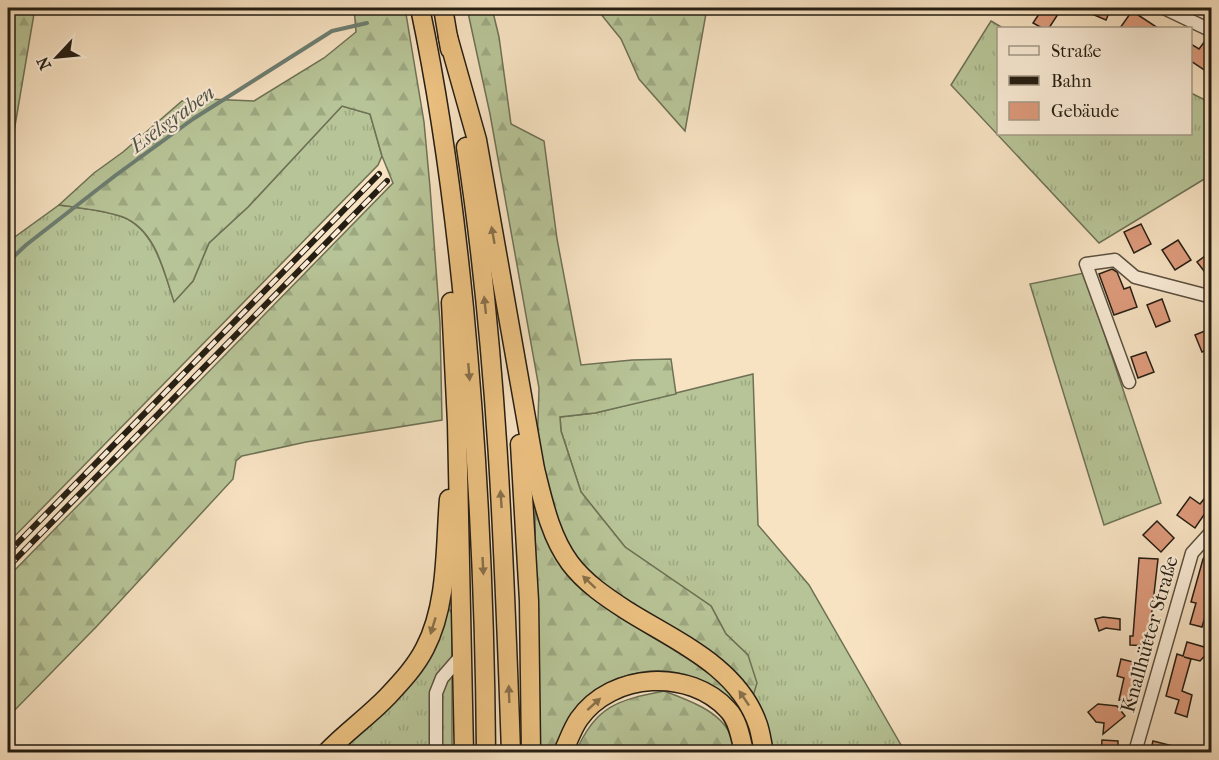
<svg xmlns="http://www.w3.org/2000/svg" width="1219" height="760" viewBox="0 0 1219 760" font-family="'IM FELL French Canon',serif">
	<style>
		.grass { fill: url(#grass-tufts); stroke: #6e7155; stroke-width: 1.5 }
		.forest { fill: url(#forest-firs); stroke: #6e7155; stroke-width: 1.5 }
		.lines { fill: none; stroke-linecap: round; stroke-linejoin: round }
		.stream { stroke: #6d7e72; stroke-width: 4 }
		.building { fill: #de9b7c; stroke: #251e13; stroke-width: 1.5 }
		.minor-casing { stroke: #5a4f3f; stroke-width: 15 }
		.highway-casing { stroke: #251e13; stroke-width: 21 }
		.minor { stroke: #faecd7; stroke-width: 12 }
		.highway { stroke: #ecc181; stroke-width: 18 }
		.rail-casing { stroke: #251e13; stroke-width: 6 }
		.rail { stroke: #faecd7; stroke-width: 4; stroke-dasharray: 11; stroke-linecap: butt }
		.oneway { fill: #88704a }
		.labels { text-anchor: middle; stroke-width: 4.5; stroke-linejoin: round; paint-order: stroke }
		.street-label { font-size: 20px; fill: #251e13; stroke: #faecd7 }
		.water-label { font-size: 21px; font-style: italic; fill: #4f564b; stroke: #faecd7 }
	</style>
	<defs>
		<pattern id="grass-tufts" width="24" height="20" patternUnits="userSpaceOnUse" patternTransform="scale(1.5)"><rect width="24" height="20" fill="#b7c497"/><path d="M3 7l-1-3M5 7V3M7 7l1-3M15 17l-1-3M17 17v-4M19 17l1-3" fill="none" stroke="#9da881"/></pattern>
		<pattern id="forest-firs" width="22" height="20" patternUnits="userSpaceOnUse" patternTransform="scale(1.5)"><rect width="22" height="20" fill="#b7c497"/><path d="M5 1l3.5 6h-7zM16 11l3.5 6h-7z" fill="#9da881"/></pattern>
	</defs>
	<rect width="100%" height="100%" fill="#f7e2c2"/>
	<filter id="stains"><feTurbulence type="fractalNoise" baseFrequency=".00333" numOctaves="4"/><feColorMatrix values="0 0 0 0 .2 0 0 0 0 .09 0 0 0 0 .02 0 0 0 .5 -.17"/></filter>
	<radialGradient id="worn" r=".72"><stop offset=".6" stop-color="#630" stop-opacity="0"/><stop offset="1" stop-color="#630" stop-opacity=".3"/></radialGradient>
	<!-- grass -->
	<g class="grass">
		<polygon points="991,21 1003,28 998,28 998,134 1190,134 1191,93 1211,103 1211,175 1099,243 951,85"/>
		<path d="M342,106L370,114L382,156L378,165L8,543V242L59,205C79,208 105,210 123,217C155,230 164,272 174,301L193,281L209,243L248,207Z"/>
		<polygon points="1084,273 1161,503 1104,525 1030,284"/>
		<polygon points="753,374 758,525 809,585 905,752 773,752 753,696 748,655 726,634 711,606 625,547 581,492 561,431 560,417 595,413"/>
		<polygon points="446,605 452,613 452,752 337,752 367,723"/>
	</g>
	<!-- forest -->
	<g class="forest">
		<polygon points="9,8 35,8 8,167 8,15"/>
		<path d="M354,8H405L424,122L430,187L440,323L442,420L306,442L242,456L236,461L233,479L97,626L8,717V577L393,183L382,156L370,114L342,106L248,207L209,243L193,281L174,302C164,272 156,230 123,217C104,210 79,208 59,205L94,173L123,152L182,101L207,99L254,101L324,58L356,32Z"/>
		<path d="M467,8H492L499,37L511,124L544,141L557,239L581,365L632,360L671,359L676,394L595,413L560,417L561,431L581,492L625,547L711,606L726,634L748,655L757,683L753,696L743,680L733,688L748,715L755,752H753C749,720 740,716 717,697C710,692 703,684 695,680C661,661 611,674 584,700C569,713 562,734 556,752H538L535,516L539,388L490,114Z"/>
		<polygon points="596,8 707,8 685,131 639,79 621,39"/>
		<path d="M664,691C686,699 720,711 730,734C732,739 733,747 734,752H576C595,706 618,700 664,691Z"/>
	</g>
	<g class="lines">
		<!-- stream -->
		<polyline class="stream" points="8,262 26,245 116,175 193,119 332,31 367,23"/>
	</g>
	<!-- building -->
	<g class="building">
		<polygon points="1043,8 1062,8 1049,28 1042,28 1033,23"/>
		<polygon points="1078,8 1111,8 1106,20"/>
		<polygon points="1132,11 1158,28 1120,28"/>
		<polygon points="1205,41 1212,46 1212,75 1191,61 1191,44 1199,49"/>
		<polygon points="1141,224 1151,244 1134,253 1124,232"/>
		<polygon points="1178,240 1191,260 1175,270 1162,250"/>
		<polygon points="1205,256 1212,266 1204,271 1197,262"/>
		<polygon points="1112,269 1117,272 1124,289 1130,287 1137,307 1114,315 1099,274"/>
		<polygon points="1162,299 1170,321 1156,327 1147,305"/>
		<polygon points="1212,328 1212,348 1202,352 1195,335"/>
		<polygon points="1146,352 1154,372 1138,378 1131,357"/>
		<polygon points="1212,489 1212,503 1195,528 1177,515 1190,497 1200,504"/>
		<polygon points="1157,521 1174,538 1161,552 1143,535"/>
		<polygon points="1212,548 1212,607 1208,606 1202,627 1190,624 1196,603 1191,602 1203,559"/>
		<polygon points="1139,558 1158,559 1148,646 1130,645 1130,636 1133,636"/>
		<polygon points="1103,617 1120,619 1120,630 1106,628 1099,631 1095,619"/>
		<polygon points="1187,642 1211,649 1200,661 1184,657 1191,659 1182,691 1192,695 1187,717 1175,713 1179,700 1166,696 1177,654 1183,656"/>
		<polygon points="1121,659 1141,664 1131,701 1119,700 1124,678 1117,676"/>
		<polygon points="1098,704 1117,706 1125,716 1103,734 1104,723 1096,722 1088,712"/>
		<polygon points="1102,740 1118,741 1118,753 1101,753"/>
		<polygon points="1153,741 1185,749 1185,753 1150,753"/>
	</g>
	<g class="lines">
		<!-- minor casing -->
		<g class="minor-casing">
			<g id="minor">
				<polyline points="1164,8 1212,31"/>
				<polyline points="1129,382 1086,264 1115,260 1135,277 1212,297"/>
				<polyline points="436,752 436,693 442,678 462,655"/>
				<polyline points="1135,752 1192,553 1212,531"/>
			</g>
		</g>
		<!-- highway casing -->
		<g class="highway-casing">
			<g id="highway">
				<path d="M420,8C441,107 454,207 464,308C478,456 485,604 486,752"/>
				<polyline points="443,8 450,49"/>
				<path d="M448,37L477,140L535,469C543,501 550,536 570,563C585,583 606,597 626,610C675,641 738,666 758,725C761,734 762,744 764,752"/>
				<path d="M466,147C497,347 504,550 511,752"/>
				<polyline points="451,302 457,423 464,752"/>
				<polyline points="520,444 529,601 531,752"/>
				<path d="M327,752C346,732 369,716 388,696C402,681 416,666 425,648C448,604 445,547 449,499"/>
				<path d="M563,752C568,742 572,729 579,719C612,672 690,668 728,710C738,720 741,739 744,752"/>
			</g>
		</g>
		<!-- minor -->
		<use href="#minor" class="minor"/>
		<!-- highway -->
		<use href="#highway" class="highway"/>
		<!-- rail casing -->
		<g class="rail-casing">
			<g id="rail">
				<polyline points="8,553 379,174"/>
				<polyline points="8,567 387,181"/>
			</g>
		</g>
		<!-- rail -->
		<use href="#rail" class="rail"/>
	</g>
	<!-- one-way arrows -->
	<defs><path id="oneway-solid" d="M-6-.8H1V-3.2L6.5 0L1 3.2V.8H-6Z" transform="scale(1.5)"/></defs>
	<g class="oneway">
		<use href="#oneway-solid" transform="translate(493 235) rotate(-100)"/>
		<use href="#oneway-solid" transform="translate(485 305) rotate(-96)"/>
		<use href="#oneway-solid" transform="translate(469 372) rotate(85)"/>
		<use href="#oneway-solid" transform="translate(501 499) rotate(-94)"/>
		<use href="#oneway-solid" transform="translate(483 566) rotate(87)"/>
		<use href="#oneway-solid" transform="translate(589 582) rotate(-137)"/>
		<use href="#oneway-solid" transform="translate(433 626) rotate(107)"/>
		<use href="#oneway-solid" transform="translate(509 694) rotate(-92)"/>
		<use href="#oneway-solid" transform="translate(744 698) rotate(-124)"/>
		<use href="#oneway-solid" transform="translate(594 704) rotate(-42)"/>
	</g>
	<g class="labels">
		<!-- street labels -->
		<g class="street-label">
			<text transform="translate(1149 634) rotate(-74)" y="7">Knallhütter Straße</text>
		</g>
		<!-- water labels -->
		<g class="water-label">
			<text transform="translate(172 119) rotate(-36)" y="7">Eselsgraben</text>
		</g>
	</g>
	<!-- margin -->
	<rect width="1219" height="760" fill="none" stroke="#f7e2c2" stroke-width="30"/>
	<rect x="9" y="9" width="1201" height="742" fill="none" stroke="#251e13" stroke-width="3"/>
	<rect x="15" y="15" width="1189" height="730" fill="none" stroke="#251e13" stroke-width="1.5"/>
	<!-- legend -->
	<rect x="997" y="27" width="195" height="108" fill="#faecd7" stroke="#a59a89" stroke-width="1.5"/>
	<rect x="1009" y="46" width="30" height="9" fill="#faecd7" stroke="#a59a89" stroke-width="1.5"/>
	<text x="1051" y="57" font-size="18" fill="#251e13">Straße</text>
	<rect x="1009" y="76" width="30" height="9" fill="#251e13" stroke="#a59a89" stroke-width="1.5"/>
	<text x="1051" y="87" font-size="18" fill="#251e13">Bahn</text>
	<rect x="1009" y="102" width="30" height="18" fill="#de9b7c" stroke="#a59a89" stroke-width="1.5"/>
	<text x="1051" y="117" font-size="18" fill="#251e13">Gebäude</text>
	<!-- north arrow -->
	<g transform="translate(57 57) rotate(244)" stroke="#faecd7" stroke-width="4.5" paint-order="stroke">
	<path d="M0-4.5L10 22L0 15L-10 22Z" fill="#251e13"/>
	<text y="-9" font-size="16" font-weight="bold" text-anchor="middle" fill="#251e13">N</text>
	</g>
	<rect width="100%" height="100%" filter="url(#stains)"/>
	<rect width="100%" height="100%" fill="url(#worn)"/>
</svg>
